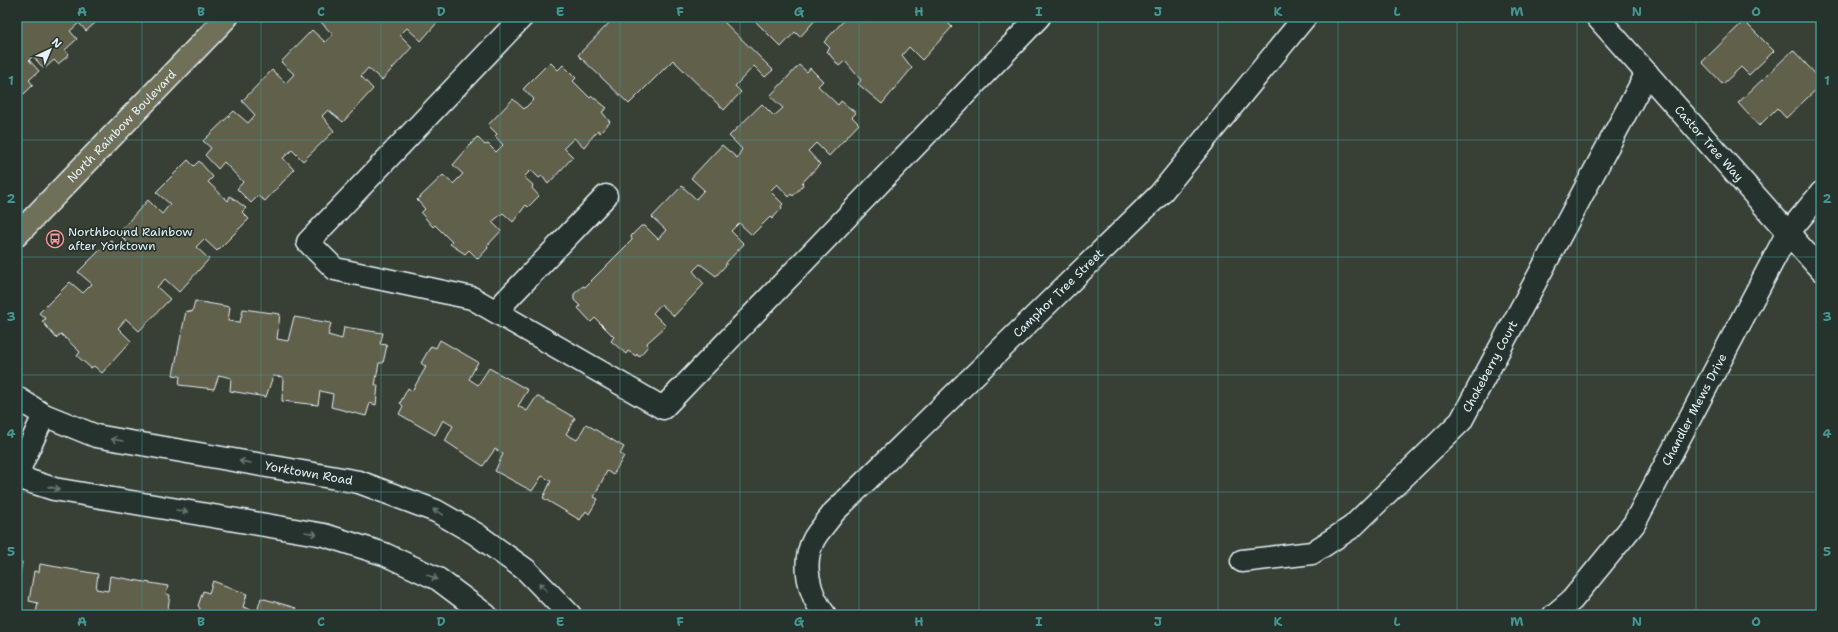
<svg xmlns="http://www.w3.org/2000/svg" width="1838" height="632" viewBox="0 0 1838 632" font-family="'Shantell Sans',sans-serif">
	<style>
		.building { fill: #61604c; stroke: #e8f1f8 }
		.lines { fill: none; stroke-linecap: round; stroke-linejoin: round }
		.minor-casing { stroke: #e8f1f8; stroke-width: 25 }
		.major-casing { stroke: #e8f1f8; stroke-width: 25 }
		.minor { stroke: #26332d; stroke-width: 22 }
		.major { stroke: #706f59; stroke-width: 22 }
		.oneway { stroke: #6a7674 }
		.grid { fill: none; stroke: #459590; stroke-width: 1; stroke-opacity: 0.55 }
		.labels { text-anchor: middle; stroke-width: 3.5; stroke-linejoin: round; paint-order: stroke }
		.street-label { font-size: 12px; fill: #e8f1f8; stroke: #26332d }
		.poi-label { font-size: 12px; fill: #e8f1f8; stroke: #26332d; text-anchor: start }
		.neatline { fill: none; stroke: #459590; stroke-width: 1.5 }
		.grid-label { font-size: 13px; text-anchor: middle; font-weight: bold; fill: #459590 }
	</style>
	<rect width="100%" height="100%" fill="#384036"/>
	<filter id="ink" filterUnits="userSpaceOnUse"><feTurbulence type="fractalNoise" baseFrequency=".025" numOctaves="2"/><feDisplacementMap in="SourceGraphic" scale="8" xChannelSelector="R" yChannelSelector="G"/><feConvolveMatrix kernelMatrix="1 2 1 2 8 2 1 2 1" color-interpolation-filters="sRGB"/></filter>
	<g filter="url(#ink)">
		<!-- building -->
		<g class="building">
			<polygon points="17,17 102,17 86,31 79,23 70,31 77,39 65,50 69,55 58,64 54,60 44,69 33,56 29,60 39,71 29,80 33,85 24,94 19,89 17,91"/>
			<polygon points="324,17 442,17 421,41 407,28 400,35 412,47 382,80 368,68 361,76 373,89 343,122 328,110 322,116 334,131 303,161 292,150 283,158 294,170 265,201 258,196 251,203 237,189 243,182 224,162 218,169 205,155 211,148 203,141 234,111 248,123 255,115 242,101 272,70 286,83 294,74 281,62 312,30 325,42 333,35 320,21"/>
			<polygon points="615,17 719,17 773,70 765,77 754,66 735,86 741,92 724,110 673,60 629,104 578,55"/>
			<polygon points="751,17 818,17 800,37 795,32 781,47"/>
			<polygon points="847,17 861,17 867,22 871,17 942,17 952,27 922,60 909,47 902,55 912,68 882,104 858,84 861,80 845,61 839,66 827,51 830,48 824,42"/>
			<polygon points="1744,21 1774,51 1749,75 1741,67 1723,84 1702,62"/>
			<polygon points="1793,50 1821,80 1821,85 1786,118 1777,108 1759,126 1738,103"/>
			<polygon points="550,62 558,70 563,65 576,78 573,81 590,98 592,96 607,108 602,112 610,122 600,133 598,130 584,147 574,138 564,148 573,157 548,184 542,176 539,178 531,170 524,177 533,185 532,188 539,196 528,207 526,205 513,222 503,213 492,222 501,231 487,246 488,248 478,259 469,250 465,254 450,244 452,242 435,225 433,227 421,213 425,209 417,200 443,175 453,184 463,174 453,165 477,137 485,145 488,144 496,152 503,145 495,136 497,134 488,125 513,99 524,109 534,99 523,89"/>
			<polygon points="799,65 807,72 810,68 823,81 818,86 838,105 841,101 856,113 852,117 859,124 829,156 816,143 808,151 820,164 802,183 803,185 793,196 791,194 789,197 777,184 770,191 783,204 781,206 782,208 772,219 770,217 752,235 739,223 731,231 744,244 726,263 726,265 716,276 700,264 693,271 704,284 674,316 661,304 653,313 666,326 647,343 648,346 639,357 637,354 636,356 628,351 626,354 611,341 614,337 595,318 591,322 578,308 580,306 574,300 574,294 583,286 585,287 632,240 631,236 641,226 645,226 658,239 666,230 652,217 682,186 696,199 704,190 691,178 722,145 737,158 742,149 729,136 762,104 774,116 783,108 770,96"/>
			<polygon points="188,160 194,166 199,161 213,177 208,182 228,201 230,196 246,208 242,212 249,219 217,251 204,239 196,247 209,259 179,292 165,279 157,287 170,299 139,331 126,319 118,328 131,341 102,373 94,366 91,368 77,356 80,352 61,334 56,338 42,321 46,319 39,313 70,282 83,293 92,284 78,272 110,240 123,253 130,245 118,233 148,200 162,214 170,204 156,192"/>
			<polygon points="195,301 230,307 228,321 240,322 243,309 280,314 277,339 288,341 294,317 331,323 328,335 342,339 344,327 383,333 380,344 387,345 383,363 379,363 375,385 378,385 376,405 370,403 366,416 331,407 333,394 320,391 318,405 282,401 283,377 273,376 266,397 230,391 231,378 219,375 214,389 179,385 180,376 173,375 186,311 192,312"/>
			<polygon points="440,340 478,362 469,379 478,385 489,368 528,390 518,406 527,411 537,396 575,418 566,434 577,440 586,424 624,447 620,454 624,456 613,475 607,471 594,497 598,499 589,514 586,511 580,520 543,498 551,481 542,476 532,491 495,471 503,454 495,449 483,466 445,441 453,426 443,420 435,435 399,414 403,406 400,403 408,388 412,391 426,367 421,363 431,346 436,348"/>
			<polygon points="17,561 22,562 19,580 17,579"/>
			<polygon points="40,564 98,574 96,589 108,591 110,576 168,586 166,594 170,595 167,615 27,615 28,612 36,613 38,603 29,601 34,571 39,572"/>
			<polygon points="213,581 247,594 243,607 257,612 261,598 296,608 294,615 198,615 200,608 198,606 203,591 209,593"/>
		</g>
		<g class="lines">
			<!-- minor casing -->
			<g class="minor-casing">
				<g id="minor">
					<polyline points="522,17 308,242 335,269 472,298 663,408 1039,17"/>
					<path id="s1" d="M1597,17L1821,270"/>
					<polyline points="496,311 606,196"/>
					<path id="s2" d="M17,398L44,415L96,436L359,482L436,511L476,534L526,570L570,615"/>
					<polyline points="17,474 44,415"/>
					<polyline points="17,477 54,489 324,535 384,554 438,579 486,615"/>
					<path id="s3" d="M1242,561L1312,553L1352,527L1461,421L1647,73"/>
					<path id="s4" d="M825,615C809,595 801,563 814,539C819,530 828,521 834,512L1160,194L1305,17"/>
					<path id="s5" d="M1554,615L1572,600L1634,524L1787,234L1821,193"/>
				</g>
			</g>
			<!-- major casing -->
			<g class="major-casing">
				<g id="major">
					<path id="s6" d="M17,235L227,17"/>
				</g>
			</g>
			<!-- minor -->
			<use href="#minor" class="minor"/>
			<!-- major -->
			<use href="#major" class="major"/>
		</g>
		<!-- one-way arrows -->
		<defs><path id="oneway-shaft" d="M-6 0H5M1.5-3L5.5 0L1.5 3" fill="none" stroke-width="1.6" stroke-linecap="round" stroke-linejoin="round"/></defs>
		<g class="oneway">
			<use href="#oneway-shaft" transform="translate(117 440) rotate(-170)"/>
			<use href="#oneway-shaft" transform="translate(245 462) rotate(-170)"/>
			<use href="#oneway-shaft" transform="translate(54 488) rotate(13)"/>
			<use href="#oneway-shaft" transform="translate(182 511) rotate(10)"/>
			<use href="#oneway-shaft" transform="translate(438 512) rotate(-153)"/>
			<use href="#oneway-shaft" transform="translate(311 533) rotate(10)"/>
			<use href="#oneway-shaft" transform="translate(432 577) rotate(25)"/>
			<use href="#oneway-shaft" transform="translate(543 587) rotate(-135)"/>
		</g>
	</g>
	<!-- grid -->
	<path class="grid" d="M142,17V615M261,17V615M381,17V615M500,17V615M620,17V615M740,17V615M859,17V615M979,17V615M1098,17V615M1218,17V615M1338,17V615M1457,17V615M1577,17V615M1696,17V615M17,140H1821M17,257H1821M17,375H1821M17,492H1821"/>
	<!-- icons -->
	<defs>
		<g id="bus-ring" transform="scale(0.9)"><circle r="9.5" fill="#26332d" stroke="#ff9aa2" stroke-width="1.5"/><path d="M-5-6H5V4H4V6H2V4H-2V6H-4V4H-5ZM-3.5-4V0h7V-4ZM-3.5 1.2v1.5H-2V1.2ZM2 1.2v1.5H3.5V1.2Z" fill="#ff9aa2"/></g>
	</defs>
	<g fill-rule="evenodd">
		<use href="#bus-ring" x="55" y="239"/>
	</g>
	<g class="labels">
		<!-- street labels -->
		<g class="street-label">
			<text dy="4" stroke="none"><textPath href="#s6" startOffset="151">North Rainbow Boulevard</textPath></text>
			<text dy="4" stroke="none"><textPath href="#s1" startOffset="169">Castor Tree Way</textPath></text>
			<text dy="4" stroke="none"><textPath href="#s4" startOffset="428">Camphor Tree Street</textPath></text>
			<text dy="4" stroke="none"><textPath href="#s3" startOffset="332">Chokeberry Court</textPath></text>
			<text dy="4" stroke="none"><textPath href="#s5" startOffset="251">Chandler Mews Drive</textPath></text>
			<text dy="4" stroke="none"><textPath href="#s2" startOffset="304">Yorktown Road</textPath></text>
		</g>
		<!-- poi labels -->
		<g class="poi-label">
			<text x="68" y="236">Northbound Rainbow<tspan x="68" dy="14">after Yorktown</tspan></text>
		</g>
	</g>
	<!-- margin -->
	<rect width="1838" height="632" fill="none" stroke="#26332d" stroke-width="44"/>
	<!-- north arrow -->
	<g transform="translate(50 50) rotate(44)" stroke="#26332d" stroke-width="3" paint-order="stroke">
	<path d="M0-3L7 15L0 10L-7 15Z" fill="#e8f1f8"/>
	<text y="-6" font-size="11" font-weight="bold" text-anchor="middle" fill="#e8f1f8">N</text>
	</g>
	<rect x="22" y="22" width="1794" height="588" class="neatline"/>
	<g class="grid-label">
		<text x="82" y="16">A</text>
		<text x="201" y="16">B</text>
		<text x="321" y="16">C</text>
		<text x="441" y="16">D</text>
		<text x="560" y="16">E</text>
		<text x="680" y="16">F</text>
		<text x="799" y="16">G</text>
		<text x="919" y="16">H</text>
		<text x="1039" y="16">I</text>
		<text x="1158" y="16">J</text>
		<text x="1278" y="16">K</text>
		<text x="1397" y="16">L</text>
		<text x="1517" y="16">M</text>
		<text x="1637" y="16">N</text>
		<text x="1756" y="16">O</text>
		<text x="11" y="85">1</text>
		<text x="1827" y="85">1</text>
		<text x="11" y="203">2</text>
		<text x="1827" y="203">2</text>
		<text x="11" y="321">3</text>
		<text x="1827" y="321">3</text>
		<text x="11" y="438">4</text>
		<text x="1827" y="438">4</text>
		<text x="11" y="556">5</text>
		<text x="1827" y="556">5</text>
		<text x="82" y="626">A</text>
		<text x="201" y="626">B</text>
		<text x="321" y="626">C</text>
		<text x="441" y="626">D</text>
		<text x="560" y="626">E</text>
		<text x="680" y="626">F</text>
		<text x="799" y="626">G</text>
		<text x="919" y="626">H</text>
		<text x="1039" y="626">I</text>
		<text x="1158" y="626">J</text>
		<text x="1278" y="626">K</text>
		<text x="1397" y="626">L</text>
		<text x="1517" y="626">M</text>
		<text x="1637" y="626">N</text>
		<text x="1756" y="626">O</text>
	</g>
</svg>
